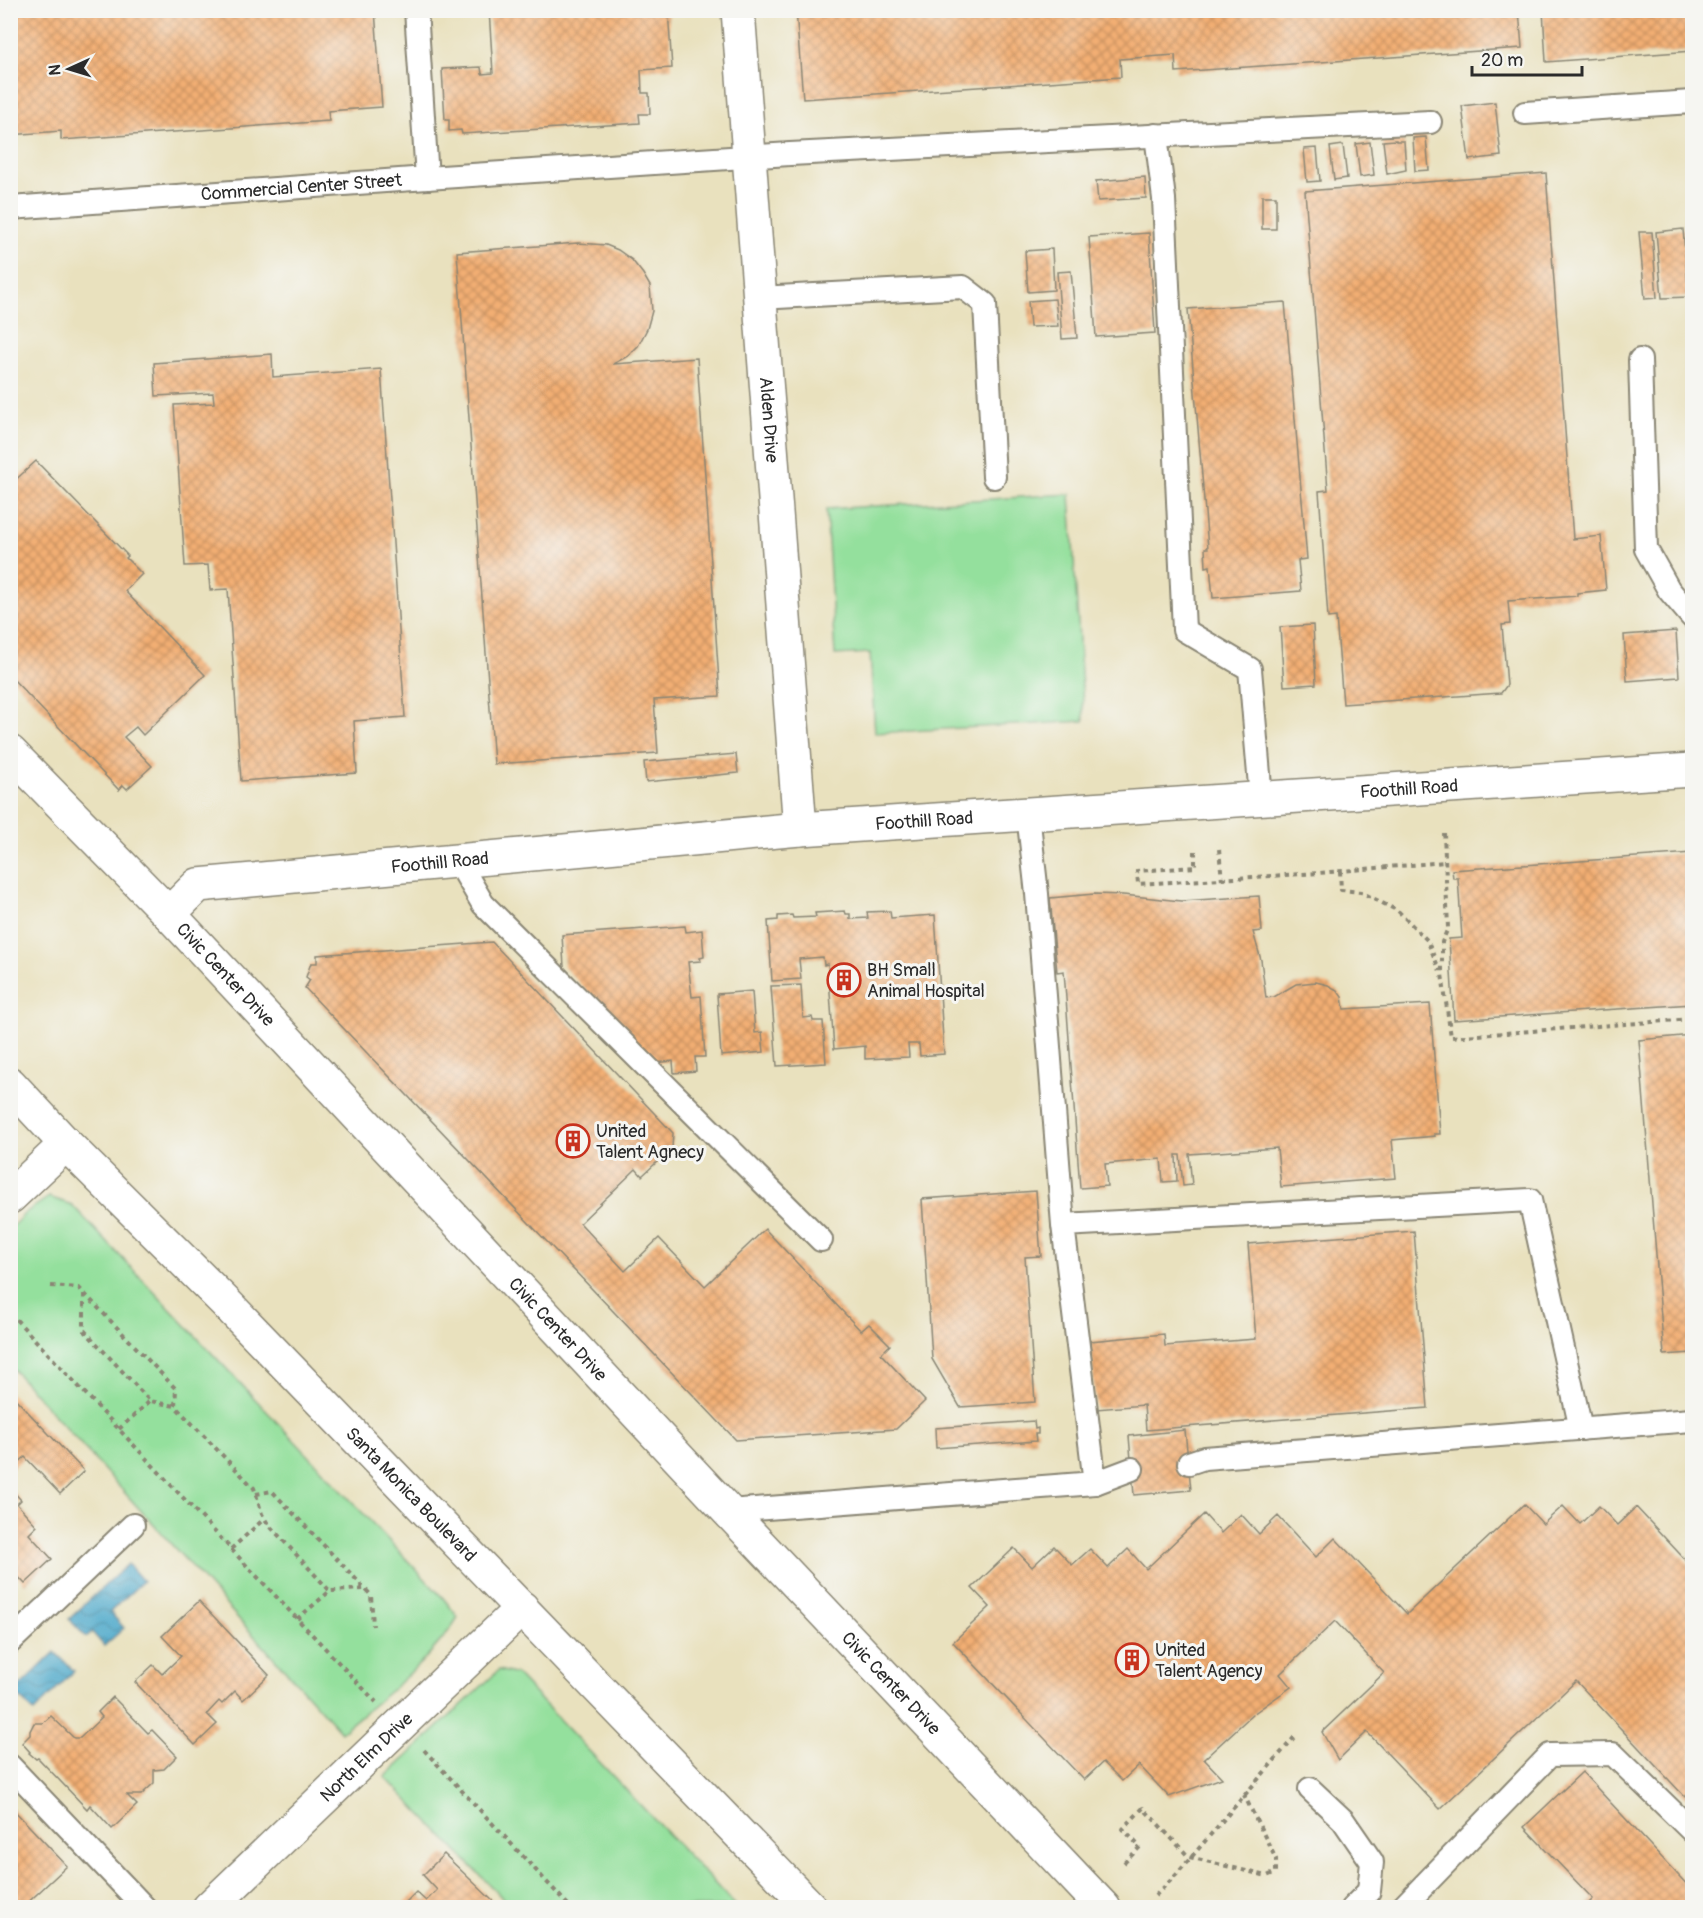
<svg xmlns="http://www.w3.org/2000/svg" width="1703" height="1918" viewBox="0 0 1703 1918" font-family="Pangolin,sans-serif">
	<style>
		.green { fill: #94e09d; stroke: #608664; stroke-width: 1.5 }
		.water { fill: url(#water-waves); stroke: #3c6a7a; stroke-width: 1.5 }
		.building { fill: url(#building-cross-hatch) }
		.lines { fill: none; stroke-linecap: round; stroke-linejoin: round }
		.lane-casing { stroke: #8a8674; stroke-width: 26 }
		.street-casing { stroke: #8a8674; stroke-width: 36 }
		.primary-casing { stroke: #8a8674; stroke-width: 36 }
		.path { stroke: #8a8674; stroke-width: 4; stroke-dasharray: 4.5 4.5; stroke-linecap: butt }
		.lane { stroke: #fff; stroke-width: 22 }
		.street { stroke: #fff; stroke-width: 33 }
		.primary { stroke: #fff; stroke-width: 33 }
		.labels { text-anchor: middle; stroke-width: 6; stroke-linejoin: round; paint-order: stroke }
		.street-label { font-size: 18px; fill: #2b2b2b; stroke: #f6f6f2 }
		.poi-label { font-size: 18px; fill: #2b2b2b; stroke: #f6f6f2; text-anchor: start }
	</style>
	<defs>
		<pattern id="water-waves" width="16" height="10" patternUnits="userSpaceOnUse" patternTransform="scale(1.5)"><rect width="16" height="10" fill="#4ca8ca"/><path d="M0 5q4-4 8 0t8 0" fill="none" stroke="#3f89a4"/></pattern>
		<pattern id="building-cross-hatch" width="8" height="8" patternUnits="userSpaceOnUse" patternTransform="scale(1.5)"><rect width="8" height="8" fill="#f3af73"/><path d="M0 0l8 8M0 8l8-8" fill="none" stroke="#c58f5f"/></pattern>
	</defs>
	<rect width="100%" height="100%" fill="#f6f6f2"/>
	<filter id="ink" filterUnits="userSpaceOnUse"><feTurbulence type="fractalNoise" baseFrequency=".0167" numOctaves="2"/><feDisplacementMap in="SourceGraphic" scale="12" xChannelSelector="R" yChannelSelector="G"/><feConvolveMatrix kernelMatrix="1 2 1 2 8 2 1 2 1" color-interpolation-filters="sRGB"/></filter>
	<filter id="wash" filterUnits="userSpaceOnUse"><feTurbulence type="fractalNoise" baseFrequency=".008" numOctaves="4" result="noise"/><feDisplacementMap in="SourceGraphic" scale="24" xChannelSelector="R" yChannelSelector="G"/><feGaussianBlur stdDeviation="1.35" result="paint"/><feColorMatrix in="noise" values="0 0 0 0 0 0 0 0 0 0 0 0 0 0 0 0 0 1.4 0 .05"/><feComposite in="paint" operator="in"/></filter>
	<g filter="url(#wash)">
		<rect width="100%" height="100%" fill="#e9e1be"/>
		<!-- green -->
		<g class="green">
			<polygon points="1070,494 1084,721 875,733 870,653 835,655 826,509"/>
			<path d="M49,1197L72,1205L444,1599L458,1617C433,1659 379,1700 341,1732L11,1367V1228L25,1213Z"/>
			<polygon points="499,1670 517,1675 737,1907 511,1907 385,1777"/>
		</g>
		<!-- water -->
		<g class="water">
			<polygon points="128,1564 143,1581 110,1612 124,1628 104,1646 92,1632 86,1637 69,1619"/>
			<polygon points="55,1652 74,1671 34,1712 14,1692"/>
		</g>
		<g id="blocks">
			<!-- building -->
			<g class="building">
				<polygon points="10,10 375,10 382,107 328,111 329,121 61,140 61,131 10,135"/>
				<polygon points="437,10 461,10 461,12 438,14"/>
				<polygon points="489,10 668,10 672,68 641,70 642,93 649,93 650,114 639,114 640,123 462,134 461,130 449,131 449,120 445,120 442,69 481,67 482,74 493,73"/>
				<polygon points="796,10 1519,10 1522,48 1176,72 1175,55 1120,59 1121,77 803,99"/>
				<polygon points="1543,10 1692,10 1692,51 1546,62"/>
				<polygon points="1495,102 1501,156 1469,160 1462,106"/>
				<polygon points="1426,137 1429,170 1415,171 1413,138"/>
				<polygon points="1396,140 1396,141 1404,141 1406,170 1387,174 1383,141"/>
				<polygon points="1370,142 1374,175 1360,177 1356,144"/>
				<polygon points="1343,145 1347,178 1334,180 1330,147"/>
				<polygon points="1317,148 1320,181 1307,182 1304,149"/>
				<polygon points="1546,173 1573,539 1601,536 1606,590 1577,593 1577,596 1508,601 1510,624 1502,625 1507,685 1501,693 1343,704 1336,617 1328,618 1319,491 1328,490 1305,191"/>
				<polygon points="1145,177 1146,198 1098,201 1096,181"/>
				<rect x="1262" y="196" width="14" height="33"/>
				<polygon points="1683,229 1689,297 1662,298 1656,232"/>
				<polygon points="1639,232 1652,232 1657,298 1645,299"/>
				<polygon points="1149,233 1155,333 1096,337 1089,237"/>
				<polygon points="578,243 606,245 618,250 632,260 643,274 650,286 652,311 647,329 638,346 628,356 613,364 697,358 720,696 654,700 658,753 494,764 457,252"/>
				<polygon points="1052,249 1054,290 1028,292 1025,251"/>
				<polygon points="1071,271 1077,338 1062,339 1057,272"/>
				<polygon points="1055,299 1058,326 1030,327 1028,301"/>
				<polygon points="1285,302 1307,559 1298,560 1301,591 1213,598 1210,566 1206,567 1205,548 1208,548 1188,309"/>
				<polygon points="272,354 273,377 381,369 405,717 354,721 357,773 241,781 228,589 210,590 208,565 185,566 174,405 214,403 213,393 156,396 154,363"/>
				<polygon points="36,461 128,556 126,558 142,574 125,591 205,675 143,735 136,727 124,737 152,766 127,789 123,785 119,790 10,676 10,485"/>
				<polygon points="1313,625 1316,684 1284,686 1280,627"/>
				<polygon points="1676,631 1679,677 1627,681 1624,635"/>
				<polygon points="736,754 738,773 646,782 644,762"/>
				<polygon points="1692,853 1692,1004 1454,1020 1449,939 1462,938 1458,878 1453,878 1452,870"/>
				<polygon points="1094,894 1123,895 1181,901 1259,896 1262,931 1253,932 1261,960 1266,998 1274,997 1296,984 1316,982 1328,985 1337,990 1342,997 1344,1009 1430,1004 1440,1134 1434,1134 1435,1136 1392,1140 1396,1178 1281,1187 1277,1148 1189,1154 1192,1185 1183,1186 1180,1155 1176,1155 1177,1181 1163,1182 1161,1159 1105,1164 1107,1186 1080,1188 1064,971 1057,972 1050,898"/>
				<polygon points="845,911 846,914 850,914 850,919 868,918 867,912 890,911 891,918 935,915 944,1054 920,1056 919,1044 908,1044 909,1057 865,1059 865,1046 834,1049 828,964 824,965 823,957 799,959 801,979 772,981 768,921 778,920 778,916 792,915 793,918 816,917 815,913"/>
				<polygon points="685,926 686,932 702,930 704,957 700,958 701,961 688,962 692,997 701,996 705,1057 695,1057 696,1071 674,1073 673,1061 655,1063 564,967 562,935"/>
				<polygon points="492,942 673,1133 672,1148 642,1176 636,1169 580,1223 625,1271 659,1238 705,1286 765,1229 861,1331 869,1324 890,1345 881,1354 925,1401 896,1429 736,1440 305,988 310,980 306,977 311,963 317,963 317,955"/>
				<polygon points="801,985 803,1018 812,1017 813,1021 823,1021 826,1063 777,1066 771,986"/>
				<polygon points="752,991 755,1033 762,1032 764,1052 721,1056 717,994"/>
				<polygon points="1692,1035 1692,1353 1664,1355 1639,1040"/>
				<polygon points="1036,1191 1041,1256 1025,1257 1035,1402 960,1407 932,1359 922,1199"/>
				<polygon points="1414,1231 1428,1408 1146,1430 1144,1405 1096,1409 1090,1341 1164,1334 1165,1346 1256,1339 1248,1244"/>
				<polygon points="10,1393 84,1471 60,1494 25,1457 10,1470"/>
				<polygon points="1034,1421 1035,1429 1038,1428 1038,1434 1035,1434 1036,1441 936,1448 935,1428"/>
				<polygon points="1185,1430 1191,1490 1134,1495 1129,1436"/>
				<polygon points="10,1488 21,1500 17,1504 37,1526 29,1534 52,1559 25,1584 10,1568 10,1550 13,1548 10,1546"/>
				<polygon points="1524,1504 1543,1524 1563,1506 1580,1524 1599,1506 1617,1525 1636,1507 1692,1567 1692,1790 1685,1797 1576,1681 1440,1809 1367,1732 1338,1760 1322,1732 1384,1673 1335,1621 1280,1674 1291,1687 1253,1714 1204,1759 1222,1778 1169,1797 1139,1765 1122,1781 1103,1762 1084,1780 953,1642 990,1607 972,1588 1014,1548 1032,1567 1054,1546 1072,1565 1090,1549 1108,1568 1128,1549 1146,1569 1204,1514 1221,1533 1241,1514 1259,1534 1278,1516 1316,1557 1335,1538 1407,1614"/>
				<polygon points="199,1601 269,1675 243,1700 235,1691 222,1704 219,1701 207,1714 217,1724 195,1745 135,1682 153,1665 162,1674 181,1656 162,1636"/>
				<polygon points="113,1697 148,1733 152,1730 177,1756 164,1769 154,1770 154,1783 141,1795 127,1795 137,1805 112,1829 90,1805 87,1809 38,1758 36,1759 29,1753 30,1752 22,1743 30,1735 30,1731 34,1723 43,1723 51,1716 74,1738 80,1738 102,1717 98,1712"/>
				<polygon points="1582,1772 1692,1890 1692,1908 1584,1908 1593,1899 1524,1827"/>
				<polygon points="10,1806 67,1866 22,1908 10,1908"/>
				<polygon points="444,1854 496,1904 493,1908 405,1908 403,1905 416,1892 426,1901 437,1890 423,1875"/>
			</g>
		</g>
	</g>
	<g filter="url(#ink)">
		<use href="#blocks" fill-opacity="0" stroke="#8a8674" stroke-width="1.5"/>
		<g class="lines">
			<!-- lane casing -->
			<g class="lane-casing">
				<g id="lane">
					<polyline points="1525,113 1692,102"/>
					<polyline points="1156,135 1164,199 1184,630 1250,669 1261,798"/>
					<polyline points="427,178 790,154 1430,122"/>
					<path id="s1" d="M10,208L427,178L416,10"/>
					<polyline points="759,298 963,287 985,304 994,477"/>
					<polyline points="1640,360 1646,549 1669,590 1692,617"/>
					<polyline points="1028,814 1037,894 1063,1225"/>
					<polyline points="458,861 483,904 821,1240"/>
					<polyline points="1189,1463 1204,1458 1692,1420"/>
					<polyline points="1095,1483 1063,1225 1530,1200 1581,1429"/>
					<polyline points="728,1511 1095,1483 1132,1469"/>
					<polyline points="10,1642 133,1525"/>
					<polyline points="10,1766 145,1908"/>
					<polyline points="1310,1789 1343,1820 1372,1862 1369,1891 1352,1908"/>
					<polyline points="1402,1908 1550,1755 1613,1754 1692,1831"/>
				</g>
			</g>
			<!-- street casing -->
			<g class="street-casing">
				<g id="street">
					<path id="s2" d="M738,10L800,829"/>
					<path id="s3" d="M10,752L169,914L728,1511L1104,1908"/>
					<path id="s4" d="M169,914L198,885L800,829L1692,770"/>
					<polyline points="10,1197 66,1144"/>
					<path id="s5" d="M209,1908L522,1608"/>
				</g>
			</g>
			<!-- primary casing -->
			<g class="primary-casing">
				<g id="primary">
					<path id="s6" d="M10,1084L66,1144L225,1302L811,1908"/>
				</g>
			</g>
			<!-- path -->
			<g class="path">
				<polyline points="1444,833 1448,928 1442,942 1442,974 1451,1037 1692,1019"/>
				<polyline points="1219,849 1222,880"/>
				<polyline points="1195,851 1195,867 1137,871 1138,884 1319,873 1445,862"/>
				<polyline points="1340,871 1341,890 1361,892 1398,911 1427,940 1440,971"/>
				<polyline points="51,1286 79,1288 176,1389 175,1406 254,1488 262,1514 268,1524 330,1591"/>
				<polyline points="84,1294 84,1330 150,1401 175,1406"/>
				<polyline points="10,1313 231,1549 376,1702"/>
				<polyline points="119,1429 150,1401"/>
				<polyline points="256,1494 272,1491 371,1595 373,1626"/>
				<polyline points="231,1549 264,1519"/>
				<polyline points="297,1619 330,1591 365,1589"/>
				<polyline points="424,1750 571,1908"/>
				<polyline points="1124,1863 1140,1847 1123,1829 1143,1808 1189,1857 1267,1876 1276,1872 1276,1859 1244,1795"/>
				<polyline points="1155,1896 1176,1875 1297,1734"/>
			</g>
			<!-- lane -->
			<use href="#lane" class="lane"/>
			<!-- street -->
			<use href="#street" class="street"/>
			<!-- primary -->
			<use href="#primary" class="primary"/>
		</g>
	</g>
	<!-- icons -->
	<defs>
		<g id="building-ring" transform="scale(1.725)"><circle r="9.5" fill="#f6f6f2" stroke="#c8321e" stroke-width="1.5"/><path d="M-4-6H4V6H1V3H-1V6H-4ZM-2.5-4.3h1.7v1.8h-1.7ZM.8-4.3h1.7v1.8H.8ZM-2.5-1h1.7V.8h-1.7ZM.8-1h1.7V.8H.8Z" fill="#c8321e"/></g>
	</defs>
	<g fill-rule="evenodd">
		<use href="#building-ring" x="844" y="980"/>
		<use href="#building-ring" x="573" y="1141"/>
		<use href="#building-ring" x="1132" y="1660"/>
	</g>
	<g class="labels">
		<!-- street labels -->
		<g class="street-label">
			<text dy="6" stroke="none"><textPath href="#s1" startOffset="292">Commercial Center Street</textPath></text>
			<text dy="6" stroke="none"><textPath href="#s2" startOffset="411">Alden Drive</textPath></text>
			<text dy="6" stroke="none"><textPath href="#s4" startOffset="1256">Foothill Road</textPath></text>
			<text dy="6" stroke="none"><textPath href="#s4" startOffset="770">Foothill Road</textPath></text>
			<text dy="6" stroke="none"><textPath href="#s4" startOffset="284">Foothill Road</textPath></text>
			<text dy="6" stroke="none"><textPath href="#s3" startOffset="310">Civic Center Drive</textPath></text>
			<text dy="6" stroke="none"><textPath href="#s3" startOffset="796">Civic Center Drive</textPath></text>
			<text dy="6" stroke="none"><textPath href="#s6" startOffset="574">Santa Monica Boulevard</textPath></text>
			<text dy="6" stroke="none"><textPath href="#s3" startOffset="1282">Civic Center Drive</textPath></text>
			<text dy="6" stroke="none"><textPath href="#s5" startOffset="218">North Elm Drive</textPath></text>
		</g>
		<!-- poi labels -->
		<g class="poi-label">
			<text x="867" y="976">BH Small<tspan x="867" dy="21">Animal Hospital</tspan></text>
			<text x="596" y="1137">United<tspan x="596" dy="21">Talent Agnecy</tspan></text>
			<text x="1155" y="1656">United<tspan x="1155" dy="21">Talent Agency</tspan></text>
		</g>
	</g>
	<!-- margin -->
	<rect width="1703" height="1918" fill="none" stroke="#f6f6f2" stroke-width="36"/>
	<!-- north arrow -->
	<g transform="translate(69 69) rotate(266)" stroke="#f6f6f2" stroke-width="4.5" paint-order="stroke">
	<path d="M0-4.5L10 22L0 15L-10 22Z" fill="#2b2b2b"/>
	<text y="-9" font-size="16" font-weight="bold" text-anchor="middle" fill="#2b2b2b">N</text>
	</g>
	<!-- scale -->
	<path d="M1472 66v9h110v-9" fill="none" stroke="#2b2b2b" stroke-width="3"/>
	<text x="1481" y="66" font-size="18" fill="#2b2b2b" stroke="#f6f6f2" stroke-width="4.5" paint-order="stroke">20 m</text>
</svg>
